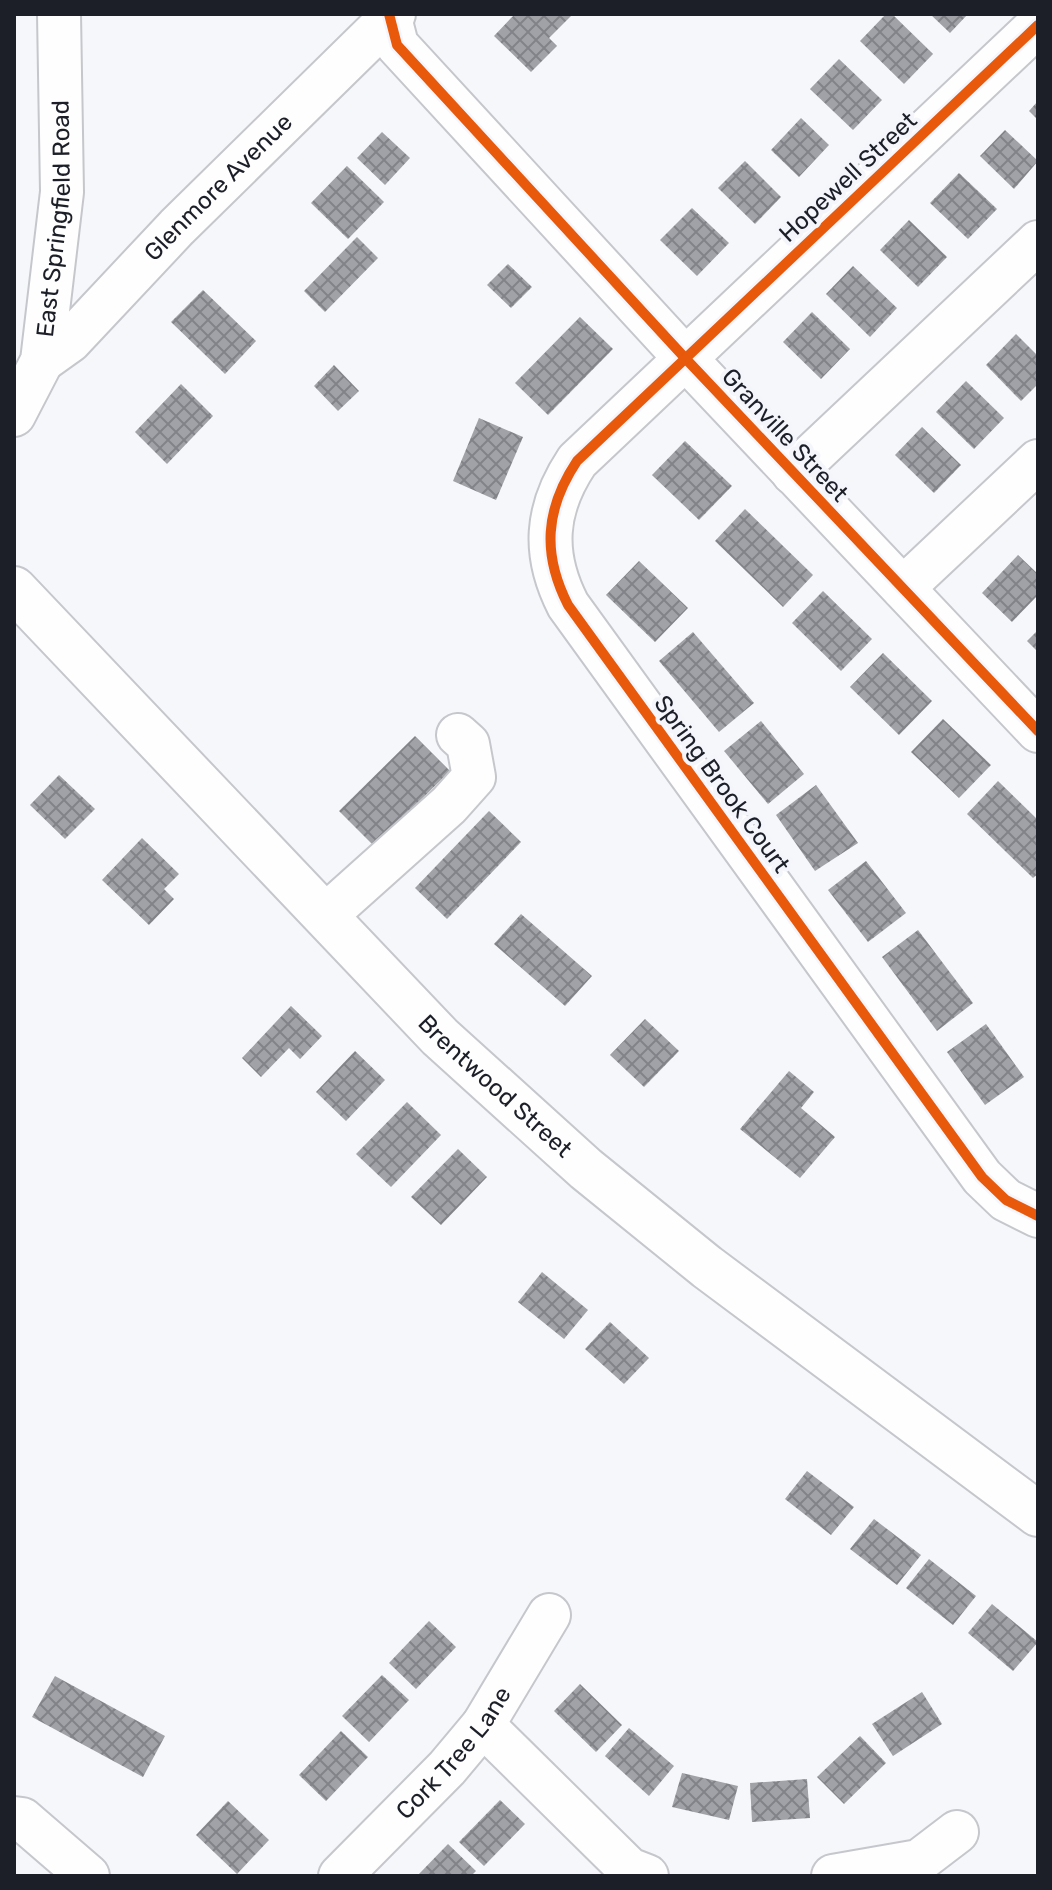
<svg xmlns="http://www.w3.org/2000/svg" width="1052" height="1890" viewBox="0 0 1052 1890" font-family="Rubik,sans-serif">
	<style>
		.building { fill: url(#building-cross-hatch) }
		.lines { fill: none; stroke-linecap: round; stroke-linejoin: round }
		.minor-casing { stroke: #c5c7cc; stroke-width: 46 }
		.major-casing { stroke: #c5c7cc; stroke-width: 48 }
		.minor { stroke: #fefefe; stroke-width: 42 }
		.major { stroke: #fefefe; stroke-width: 44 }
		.cycleway-casing { stroke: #f5f6fb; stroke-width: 15 }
		.cycleway { stroke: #e8590c; stroke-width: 10 }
		.labels { text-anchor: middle; stroke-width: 8; stroke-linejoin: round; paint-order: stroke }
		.street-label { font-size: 24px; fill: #1c1f28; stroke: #f5f6fb }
	</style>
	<defs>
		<pattern id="building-cross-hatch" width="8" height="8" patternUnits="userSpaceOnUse" patternTransform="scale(2)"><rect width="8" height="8" fill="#a0a2a7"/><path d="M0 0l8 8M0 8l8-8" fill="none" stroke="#828388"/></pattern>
	</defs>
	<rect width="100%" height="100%" fill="#f6f7fa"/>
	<!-- building -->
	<g class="building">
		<polygon points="515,14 573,14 549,38 557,46 531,72 494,36"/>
		<polygon points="886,14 892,14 933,54 904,84 860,41"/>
		<polygon points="930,14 968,14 950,33"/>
		<polygon points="839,59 882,100 853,130 810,89"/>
		<polygon points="1038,101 1038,120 1029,111"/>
		<polygon points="801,118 829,145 799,177 771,150"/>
		<polygon points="1005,130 1038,161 1014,189 980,156"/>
		<polygon points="382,132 410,158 385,185 357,158"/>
		<polygon points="745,161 781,197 755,224 718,188"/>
		<polygon points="347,166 384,202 348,239 311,203"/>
		<polygon points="959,173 997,209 968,239 930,203"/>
		<polygon points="692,208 729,243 697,276 660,240"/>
		<polygon points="909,220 947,257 918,287 880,250"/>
		<polygon points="357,237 378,258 325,312 304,291"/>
		<polygon points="508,264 532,287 511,308 487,285"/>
		<polygon points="853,266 897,308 870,337 826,294"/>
		<polygon points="203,290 256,341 225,374 171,322"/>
		<polygon points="812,312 850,349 821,379 783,342"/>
		<polygon points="580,317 613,349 548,415 515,383"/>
		<polygon points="1016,334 1038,356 1038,384 1021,401 986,365"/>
		<polygon points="334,365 359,391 338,411 314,386"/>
		<polygon points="966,381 1004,418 974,449 936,412"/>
		<polygon points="181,384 213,416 167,464 135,432"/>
		<polygon points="479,418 523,437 496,500 453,481"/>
		<polygon points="922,427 961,465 934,493 895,455"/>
		<polygon points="685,441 732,486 699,520 652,475"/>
		<polygon points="745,509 813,575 783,607 715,541"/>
		<polygon points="1018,555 1038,574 1038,595 1012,622 982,593"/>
		<polygon points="639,561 688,608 655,642 606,595"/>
		<polygon points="823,591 872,639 841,671 792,623"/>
		<polygon points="1038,630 1038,652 1027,641"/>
		<polygon points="693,632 754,703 719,732 659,661"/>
		<polygon points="883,653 932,701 899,735 850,687"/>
		<polygon points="943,719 991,765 959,798 911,752"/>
		<polygon points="761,721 804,774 768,804 724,751"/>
		<polygon points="415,736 450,771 374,846 339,811"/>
		<polygon points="59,775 95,809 65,839 30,805"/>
		<polygon points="998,781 1038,820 1038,874 1033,878 967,814"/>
		<polygon points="816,785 858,843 815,871 776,815"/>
		<polygon points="489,811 521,842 447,919 415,888"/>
		<polygon points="142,838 179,874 164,889 174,899 149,925 102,880"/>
		<polygon points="866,861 906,913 868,942 828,890"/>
		<polygon points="521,914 592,976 565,1006 494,944"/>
		<polygon points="918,930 973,1003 937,1031 882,957"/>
		<polygon points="291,1006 322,1036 300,1059 289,1048 261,1077 242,1058"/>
		<polygon points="645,1019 679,1051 644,1087 610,1055"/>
		<polygon points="986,1024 1024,1077 985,1105 947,1052"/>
		<polygon points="355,1051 385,1080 346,1121 316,1092"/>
		<polygon points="789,1071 814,1092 801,1108 835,1137 800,1178 740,1129"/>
		<polygon points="407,1102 441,1135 391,1187 356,1154"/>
		<polygon points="458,1149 487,1177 441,1225 411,1197"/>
		<polygon points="542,1272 588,1310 564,1339 518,1302"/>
		<polygon points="610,1322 649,1358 624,1384 585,1349"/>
		<polygon points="807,1471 854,1507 831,1535 785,1499"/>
		<polygon points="874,1519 921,1555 897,1585 850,1549"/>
		<polygon points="929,1559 976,1596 953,1625 906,1588"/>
		<polygon points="992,1604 1038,1642 1013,1671 968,1633"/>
		<polygon points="429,1621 456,1647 416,1689 389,1663"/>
		<polygon points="382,1675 409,1700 369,1742 342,1716"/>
		<polygon points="55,1676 165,1736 143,1777 32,1717"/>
		<polygon points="580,1684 622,1725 596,1752 554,1711"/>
		<polygon points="922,1692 942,1724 893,1756 872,1724"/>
		<polygon points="629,1728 674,1766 649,1796 605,1756"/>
		<polygon points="341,1731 368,1757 326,1801 299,1775"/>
		<polygon points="860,1736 886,1763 844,1804 817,1777"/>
		<polygon points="682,1773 738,1786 729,1820 672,1807"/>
		<polygon points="807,1779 810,1818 752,1822 750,1783"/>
		<polygon points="500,1800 525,1824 484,1866 459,1842"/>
		<polygon points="228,1801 269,1840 237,1874 196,1835"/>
		<polygon points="448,1844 476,1871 471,1876 417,1876"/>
	</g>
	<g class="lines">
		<!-- minor casing -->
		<g class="minor-casing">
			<g id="minor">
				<polyline points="389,14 397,45 685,358 1038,731"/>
				<path d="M1038,25L577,461C545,509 542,554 568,605L982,1177L1006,1200L1038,1216"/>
				<path id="s1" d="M42,361L70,341L177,227L394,14"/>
				<path id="s2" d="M14,415L42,361L62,192L59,14"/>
				<polyline points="793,473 1038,242"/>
				<polyline points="903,588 1038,461"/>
				<polyline points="325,916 449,805 474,777 468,744 458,735"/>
				<polyline points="483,1725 629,1869 647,1876"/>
				<polyline points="14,1818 22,1819 88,1876"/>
				<path id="s3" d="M340,1876L447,1768L483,1725L549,1615"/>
				<polyline points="833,1876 919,1861 957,1832"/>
			</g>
		</g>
		<!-- major casing -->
		<g class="major-casing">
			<g id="major">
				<path id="s4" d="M14,589L440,1037L586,1169L707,1267L1038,1514"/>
			</g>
		</g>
		<!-- minor -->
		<use href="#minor" class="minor"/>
		<!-- major -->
		<use href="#major" class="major"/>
		<!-- cycleway casing -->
		<g class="cycleway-casing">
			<g id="cycleway">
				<polyline points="389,14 397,45 685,358 1038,731"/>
				<path d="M1038,25L577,461C545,509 542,554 568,605L982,1177L1006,1200L1038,1216"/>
			</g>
		</g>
		<!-- cycleway -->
		<use href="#cycleway" class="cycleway"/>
	</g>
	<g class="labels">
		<!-- street labels -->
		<g class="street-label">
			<text transform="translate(848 177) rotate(-43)" y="8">Hopewell Street</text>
			<text dy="8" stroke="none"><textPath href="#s1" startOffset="248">Glenmore Avenue</textPath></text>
			<text dy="8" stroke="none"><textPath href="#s2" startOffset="204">East Springfield Road</textPath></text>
			<text transform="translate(785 435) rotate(47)" y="8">Granville Street</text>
			<text transform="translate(722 784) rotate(54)" y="8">Spring Brook Court</text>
			<text dy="8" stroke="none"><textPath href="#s4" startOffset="692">Brentwood Street</textPath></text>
			<text dy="8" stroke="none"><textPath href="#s3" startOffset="168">Cork Tree Lane</textPath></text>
		</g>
	</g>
	<!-- border -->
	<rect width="1052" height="1890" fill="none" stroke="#1c1f28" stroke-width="32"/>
</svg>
